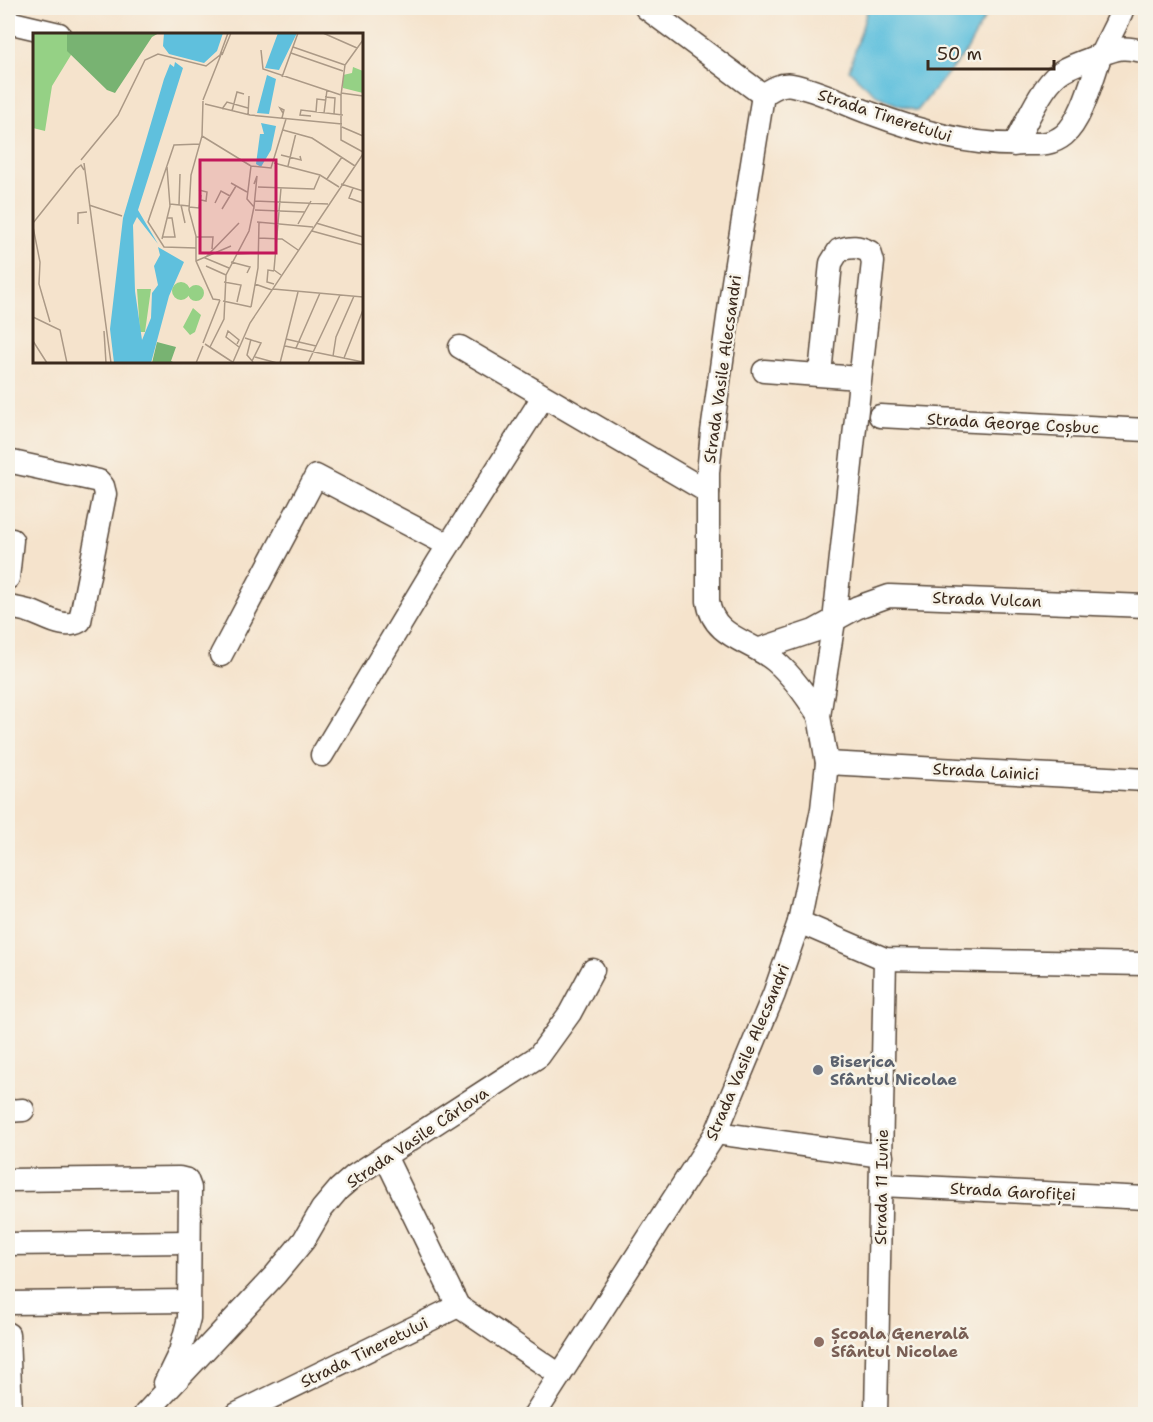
<svg xmlns="http://www.w3.org/2000/svg" width="1153" height="1422" viewBox="0 0 1153 1422" font-family="'Shantell Sans',sans-serif">
	<style>
		.water { fill: #5fc0dd; stroke: #4d757e; stroke-width: 1.5 }
		.lines { fill: none; stroke-linecap: round; stroke-linejoin: round }
		.minor-casing { stroke: #574638; stroke-width: 25 }
		.minor { stroke: #fff; stroke-width: 22 }
		.worship-dot { fill: #6b7280; stroke: #f7f3e8; stroke-width: 2 }
		.education-dot { fill: #8d6e63; stroke: #f7f3e8; stroke-width: 2 }
		.labels { text-anchor: middle; stroke-width: 5; stroke-linejoin: round; paint-order: stroke }
		.street-label { font-size: 16px; fill: #3b2a1e; stroke: #f7f3e8 }
		.worship-label { font-size: 16px; font-weight: bold; fill: #5b616d; stroke: #f7f3e8; text-anchor: start }
		.education-label { font-size: 16px; font-weight: bold; fill: #785e54; stroke: #f7f3e8; text-anchor: start }
		.inset-road { fill: none; stroke: #ab9986; stroke-width: 1.5 }
		.view { fill: #c2185b; fill-opacity: 0.15; stroke: #c2185b; stroke-width: 3 }
		.inset-edge { fill: none; stroke: #3b2a1e; stroke-width: 3 }
	</style>
	<rect width="100%" height="100%" fill="#f7f3e8"/>
	<filter id="ink" filterUnits="userSpaceOnUse"><feTurbulence type="fractalNoise" baseFrequency=".0167" numOctaves="2"/><feDisplacementMap in="SourceGraphic" scale="12" xChannelSelector="R" yChannelSelector="G"/><feConvolveMatrix kernelMatrix="1 2 1 2 8 2 1 2 1" color-interpolation-filters="sRGB"/></filter>
	<filter id="wash" filterUnits="userSpaceOnUse"><feTurbulence type="fractalNoise" baseFrequency=".008" numOctaves="4" result="noise"/><feDisplacementMap in="SourceGraphic" scale="24" xChannelSelector="R" yChannelSelector="G"/><feGaussianBlur stdDeviation="1.35" result="paint"/><feColorMatrix in="noise" values="0 0 0 0 0 0 0 0 0 0 0 0 0 0 0 0 0 1.4 0 .05"/><feComposite in="paint" operator="in"/></filter>
	<g filter="url(#wash)">
		<rect width="100%" height="100%" fill="#f5e3cc"/>
		<!-- water -->
		<path class="water" d="M868,8H990L967,50L917,111C882,101 875,96 849,70Z"/>
	</g>
	<g filter="url(#ink)">
		<g class="lines">
			<!-- minor casing -->
			<g class="minor-casing">
				<g id="minor">
					<polyline points="646,8 763,95"/>
					<polyline points="8,22 59,34"/>
					<path d="M1014,145C1026,124 1040,89 1058,74C1068,66 1081,63 1092,58C1116,49 1120,45 1146,52"/>
					<polyline points="460,347 708,492"/>
					<polyline points="764,371 859,378"/>
					<path d="M820,374L831,263L839,250C851,246 858,246 870,252L873,262L834,621L819,716C807,697 793,676 775,661C750,640 713,638 708,601V473L712,432L733,282L763,95C772,89 781,83 792,85C819,90 844,104 870,113C918,131 974,147 1025,144C1039,144 1052,145 1064,135C1082,120 1092,79 1100,57C1107,40 1117,25 1123,8"/>
					<polyline points="880,416 1146,430"/>
					<path d="M8,461L99,481L103,486L105,494L80,621C63,631 44,615 28,611C21,609 14,608 8,607"/>
					<polyline points="8,578 12,540"/>
					<polyline points="760,649 814,631 858,607 889,596 1146,606"/>
					<polyline points="221,655 316,476 448,545"/>
					<polyline points="322,755 438,562 543,397"/>
					<polyline points="827,763 1146,780"/>
					<polyline points="799,922 885,959 1146,964"/>
					<polyline points="8,1111 23,1110"/>
					<polyline points="716,1133 882,1156"/>
					<polyline points="385,1156 458,1306 560,1375"/>
					<polyline points="8,1180 179,1178 187,1180 190,1188 189,1318 180,1352 165,1383"/>
					<polyline points="881,1185 1146,1198"/>
					<polyline points="8,1244 189,1242"/>
					<polyline points="8,1303 189,1301"/>
					<polyline points="8,1334 11,1414"/>
					<polyline points="145,1414 275,1275 304,1240 322,1209 339,1189 354,1176 539,1056 570,1013 593,970"/>
					<polyline points="237,1414 458,1306"/>
					<polyline points="535,1414 716,1133 774,994 799,922 822,809 827,763 819,716"/>
					<polyline points="876,1414 885,959"/>
				</g>
			</g>
			<!-- minor -->
			<use href="#minor" class="minor"/>
		</g>
	</g>
	<!-- markers -->
	<circle class="worship-dot" cx="818" cy="1070" r="6"/>
	<circle class="education-dot" cx="819" cy="1342" r="6"/>
	<g class="labels">
		<!-- street labels -->
		<g class="street-label">
			<text transform="translate(885 115) rotate(18)" y="6">Strada Tineretului</text>
			<text transform="translate(722 369) rotate(-82)" y="6">Strada Vasile Alecsandri</text>
			<text transform="translate(1013 423) rotate(3)" y="6">Strada George Coșbuc</text>
			<text transform="translate(987 599) rotate(2)" y="6">Strada Vulcan</text>
			<text transform="translate(986 771) rotate(3)" y="6">Strada Lainici</text>
			<text transform="translate(747 1052) rotate(-67)" y="6">Strada Vasile Alecsandri</text>
			<text transform="translate(417 1137) rotate(-34)" y="6">Strada Vasile Cârlova</text>
			<text transform="translate(881 1187) rotate(-89)" y="6">Strada 11 Iunie</text>
			<text transform="translate(1013 1191) rotate(3)" y="6">Strada Garofiței</text>
			<text transform="translate(364 1352) rotate(-26)" y="6">Strada Tineretului</text>
		</g>
		<!-- worship labels -->
		<g class="worship-label">
			<text x="830" y="1067">Biserica<tspan x="830" dy="18">Sfântul Nicolae</tspan></text>
		</g>
		<!-- education labels -->
		<g class="education-label">
			<text x="831" y="1339">Școala Generală<tspan x="831" dy="18">Sfântul Nicolae</tspan></text>
		</g>
	</g>
	<!-- overview -->
	<g transform="translate(33 33)">
		<rect width="330" height="330" fill="#f5e3cc"/>
		<path d="M0,0H34L38,22L19,53L12,98L0,95ZM320,34L330,38V60L310,55V42L319,40ZM139 258a9 9 0 1 1 18 0a9 9 0 1 1-18 0ZM155 260a8 8 0 1 1 16 0a8 8 0 1 1-16 0ZM104,256H118L112,299H107ZM160,275L168,282L162,299L157,302L150,294Z" fill="#95d185"/>
		<path d="M34,0H126L119,4L82,60L74,57L34,18ZM124,309L143,314L138,328L142,330H119Z" fill="#78b372"/>
		<path d="M131,0H190L184,18L171,30L136,21L130,13ZM245,0H264L246,37L232,35ZM142,29L150,35L105,177L125,211L104,184L100,192L102,258L109,307L118,285L119,260L125,252L121,233L127,222L125,214L151,229L136,263L118,330H81L77,296L90,185L131,46L137,31L141,34ZM234,42L243,46L236,81L224,80ZM228,90L243,93L238,117L228,134L223,131L227,101H231Z" fill="#5fc0dd"/>
		<path class="inset-road" d="M290,0L324,15M330,7L312,32L308,62V107L330,119M260,14L312,32M228,17L230,36L308,62M258,20L310,38M189,22L198,0M249,44L265,0M308,60L330,63M292,64L302,65L301,81M170,67L189,19M170,68L169,103L158,142L156,177L163,203V228L180,266L187,267M172,71L217,82L309,91M189,76L194,69L215,75M199,78L204,59L211,61M283,79L284,66L292,67M291,80L294,57M215,82L216,63M278,83L267,82L268,77L310,82M249,85L251,77L247,75L250,80M309,94L330,103M250,97L279,105L322,133M169,103L218,133M248,122L268,127L267,123M48,127L85,82L112,27L125,21L173,33L187,22L195,0M51,130L78,330M241,130L287,142L306,154M255,133L263,100M294,146L309,124M198,150L214,159M221,151L224,143L221,174L214,166L218,133L238,135L253,86M308,151L330,158M225,154L281,156L287,142M248,155L241,237L248,242M320,155L316,165L330,170M166,157L174,159L173,168L168,167M221,168L295,171M182,170L188,158L197,163M137,171L156,173M56,172L89,183M146,172L147,141M148,172L152,190M156,174L166,175L168,162M189,176L203,153M222,177L272,179M224,189L280,194M0,190L43,136L48,132L51,137M283,190L330,204M45,191V180L54,179M265,191L278,168M0,194L7,229L6,251L17,289M279,198L330,212M129,204H142L139,185H134M163,204H180L179,216M225,205L249,206L265,217M129,206L137,173L134,134M163,215L131,214L115,189L141,112L167,111M203,221L225,220M163,228L198,213M198,229L217,234L214,240M173,233L193,242M196,235L172,225L206,190M191,249L208,252L204,269M222,251L239,257M241,251L234,249L235,237L241,238M240,256L330,264M190,268L218,274M218,274L225,235L226,190M0,284L27,297L34,330M71,298L73,330M212,305L228,310L219,328M218,306L214,322L220,329M253,306L283,313M0,308L14,330M170,310L187,267M172,311L201,330M204,311L206,307L195,298L193,304L206,314M252,313L330,329M177,314L191,286L193,242L216,198L221,174M263,315L287,260M300,323L303,304L321,263M222,324L244,330M311,325L330,277M200,329L217,290L330,121M163,330L170,313M247,330L265,259M275,330L307,262"/>
		<path class="view" d="M167,127H243V220H167Z"/>
		<rect width="330" height="330" class="inset-edge"/>
	</g>
	<!-- margin -->
	<rect width="1153" height="1422" fill="none" stroke="#f7f3e8" stroke-width="30"/>
	<!-- scale -->
	<path d="M928 60v9h126v-9" fill="none" stroke="#3b2a1e" stroke-width="3"/>
	<text x="937" y="60" font-size="18" fill="#3b2a1e" stroke="#f7f3e8" stroke-width="4.5" paint-order="stroke">50 m</text>
</svg>
